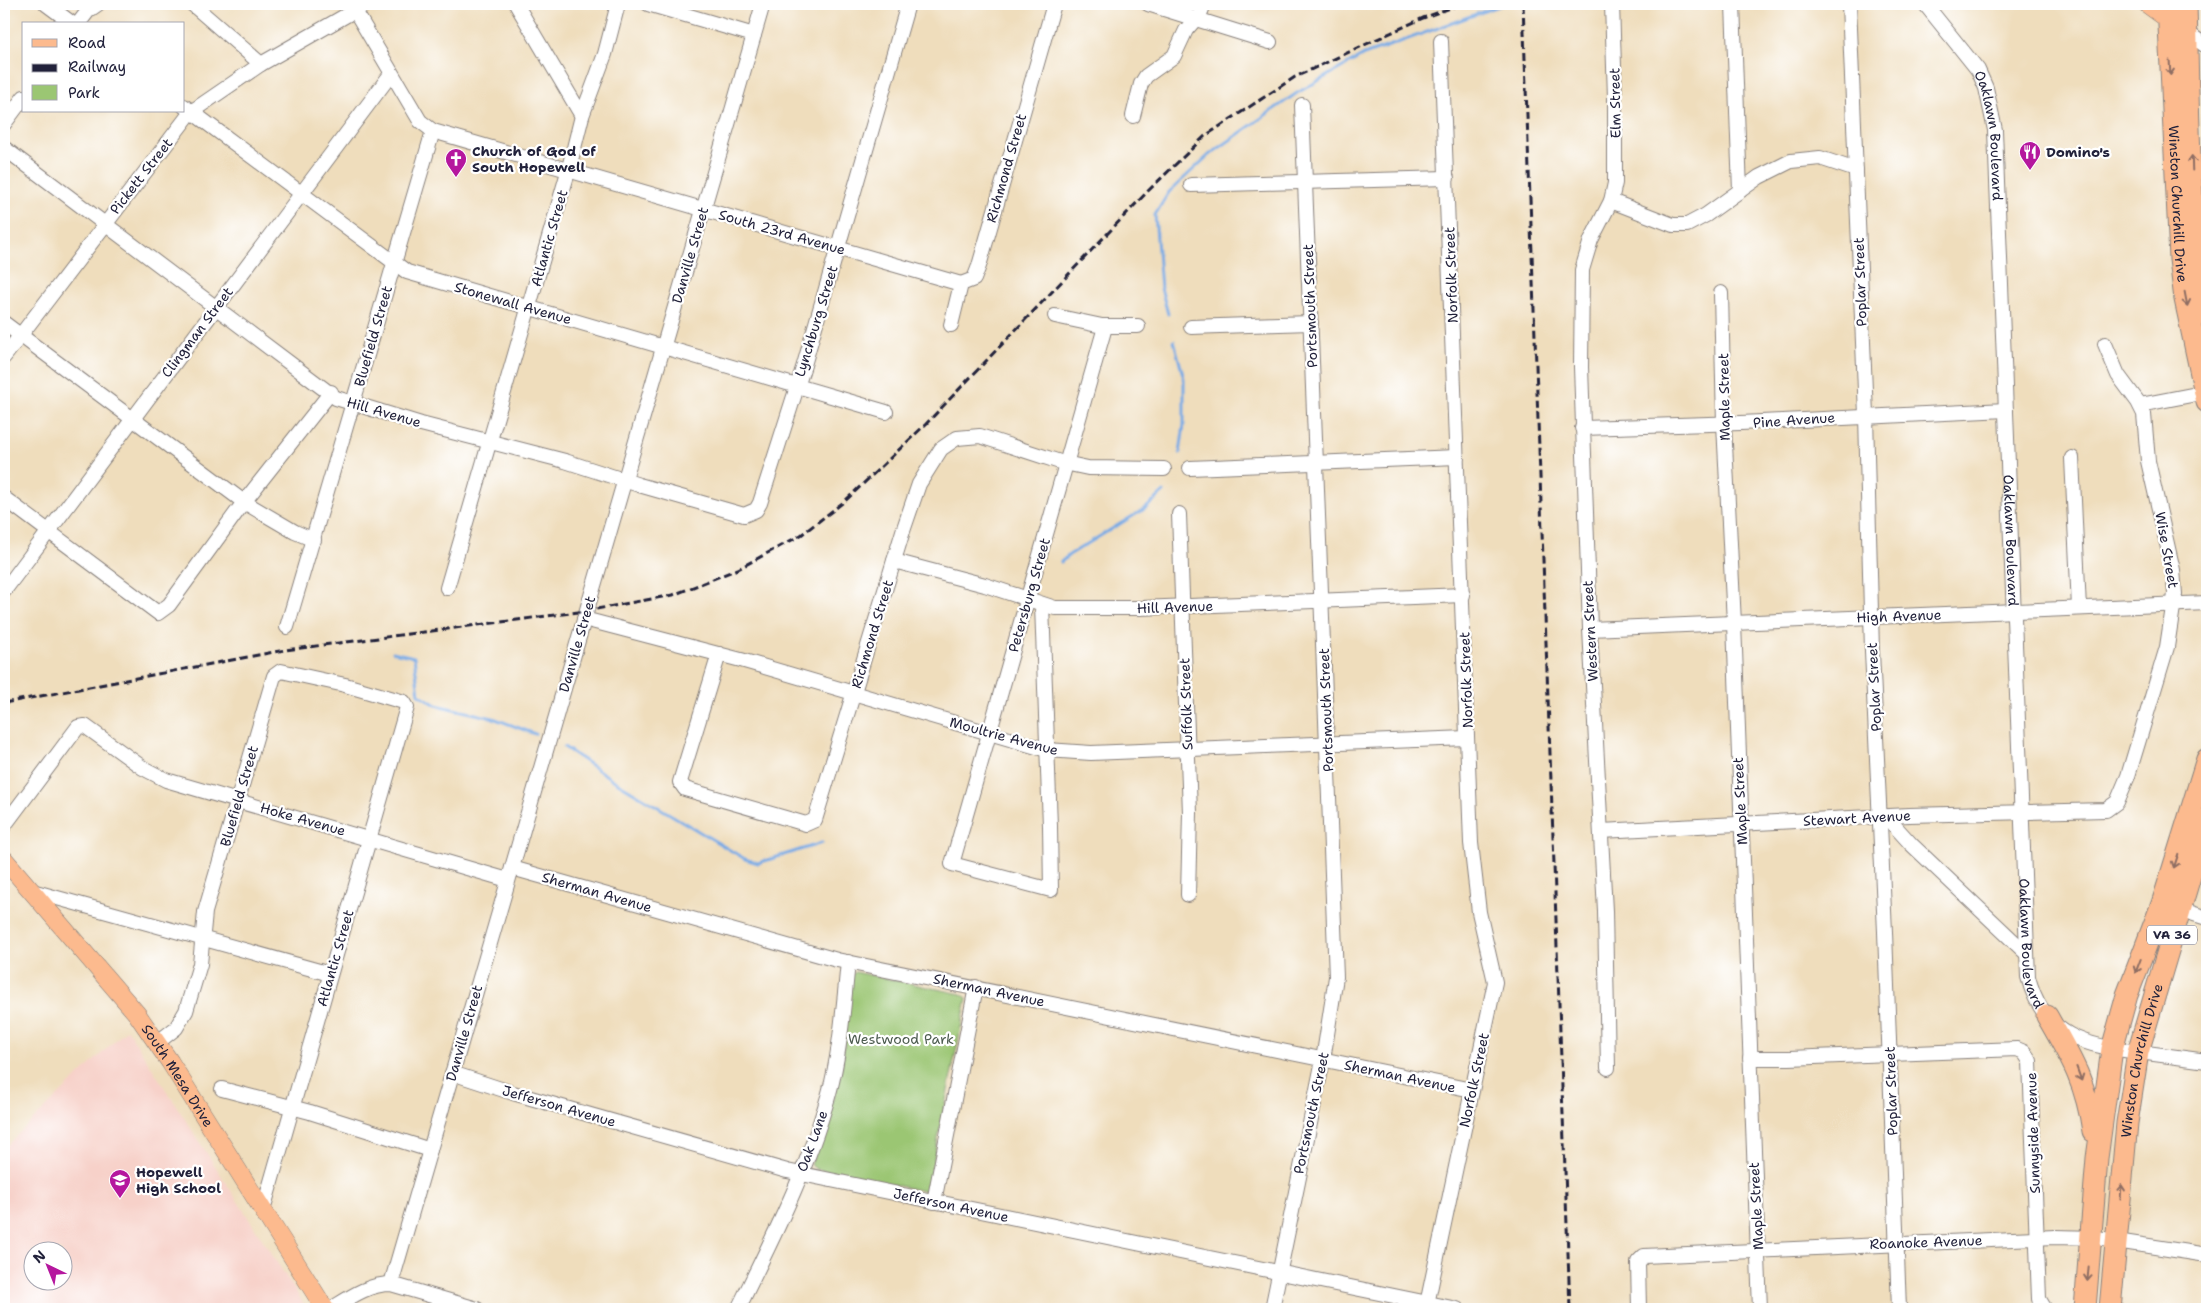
<svg xmlns="http://www.w3.org/2000/svg" width="2211" height="1313" viewBox="0 0 2211 1313" font-family="'Shantell Sans',sans-serif">
	<style>
		.built { fill: #f7d1c9; fill-rule: evenodd }
		.green { fill: #9bc673; stroke: #5e7457 }
		.lines { fill: none; stroke-linecap: round; stroke-linejoin: round }
		.stream { stroke: #7aabe5; stroke-width: 3 }
		.minor-casing { stroke: #88807c; stroke-width: 16 }
		.major-casing { stroke: #88807c; stroke-width: 19 }
		.highway-casing { stroke: #88807c; stroke-width: 23 }
		.minor { stroke: #fff; stroke-width: 14 }
		.major { stroke: #fcba8e; stroke-width: 18 }
		.highway { stroke: #fcba8e; stroke-width: 21 }
		.rail { stroke: #22223b; stroke-width: 3; stroke-dasharray: 8 4; stroke-linecap: butt }
		.oneway { stroke: #8f6e64 }
		.labels { text-anchor: middle; stroke-width: 4.5; stroke-linejoin: round; paint-order: stroke }
		.shield { fill: #fff; stroke: #646476; stroke-width: 1 }
		.shield-label { font-size: 12px; font-weight: bold; fill: #22223b }
		.street-label { font-size: 14px; fill: #22223b; stroke: #fff }
		.poi-label { font-size: 14px; font-weight: bold; fill: #22223b; stroke: #fff; text-anchor: start }
		.park-label { font-size: 14px; fill: #4c5b4f; stroke: #fff }
	</style>
	<rect width="100%" height="100%" fill="#fff"/>
	<filter id="ink" filterUnits="userSpaceOnUse"><feTurbulence type="fractalNoise" baseFrequency=".02" numOctaves="2"/><feDisplacementMap in="SourceGraphic" scale="10" xChannelSelector="R" yChannelSelector="G"/><feConvolveMatrix kernelMatrix="1 2 1 2 8 2 1 2 1" color-interpolation-filters="sRGB"/></filter>
	<filter id="wash" filterUnits="userSpaceOnUse"><feTurbulence type="fractalNoise" baseFrequency=".0096" numOctaves="4" result="noise"/><feDisplacementMap in="SourceGraphic" scale="20" xChannelSelector="R" yChannelSelector="G"/><feGaussianBlur stdDeviation="1.12" result="paint"/><feColorMatrix in="noise" values="0 0 0 0 0 0 0 0 0 0 0 0 0 0 0 0 0 1.4 0 .05"/><feComposite in="paint" operator="in"/></filter>
	<g filter="url(#wash)">
		<rect width="100%" height="100%" fill="#efddbc"/>
		<!-- built -->
		<path class="built" d="M127,1029L307,1309H4V1148ZM32,1250H62V1280H32Z"/>
		<!-- green -->
		<polygon class="green" points="855,972 961,994 967,998 928,1187 924,1191 816,1169 811,1165 841,1074 851,976"/>
		<g class="lines">
			<!-- stream -->
			<g class="stream">
				<polyline points="1168,314 1161,288 1155,215 1169,192 1209,155 1297,93 1364,55 1504,4"/>
				<polyline points="1174,341 1184,379 1184,425 1180,453"/>
				<polyline points="1061,562 1069,555 1146,508 1164,492"/>
				<polyline points="393,652 414,657 419,694 436,705 493,718 535,734"/>
				<polyline points="564,747 613,780 745,859 758,863 822,843"/>
			</g>
		</g>
	</g>
	<g filter="url(#ink)">
		<g class="lines">
			<!-- minor casing -->
			<g class="minor-casing">
				<g id="minor">
					<polyline points="46,4 73,24"/>
					<polyline points="192,4 261,64"/>
					<polyline points="351,4 420,121 433,131 961,284"/>
					<polyline points="516,4 582,116"/>
					<polyline points="648,4 754,35"/>
					<polyline points="1148,4 1270,42"/>
					<polyline points="1733,4 1740,191"/>
					<polyline points="1849,4 1866,415 1872,651 1885,932 1899,1309"/>
					<path id="s1" d="M1925,4L1978,70L1986,88L1995,130L2028,977C2044,1037 2085,1046 2139,1052C2162,1055 2184,1058 2207,1061"/>
					<polyline points="78,24 88,11 98,4"/>
					<polyline points="2187,32 2207,47"/>
					<polyline points="184,106 407,272 886,412"/>
					<polyline points="1133,116 1141,84 1146,76 1174,56 1186,30 1200,14 1204,4"/>
					<polyline points="4,124 24,97"/>
					<polyline points="4,148 336,398 421,424 565,461 639,485 744,515 756,510 760,503 804,365 908,4"/>
					<polyline points="1191,185 1447,178"/>
					<polyline points="1611,201 1673,225 1687,225 1706,215 1759,177 1791,161 1820,158 1856,170"/>
					<polyline points="1721,293 1724,424 1734,623 1760,1309"/>
					<polyline points="1055,316 1102,326 1138,326"/>
					<polyline points="4,323 244,502 295,532 314,540"/>
					<polyline points="951,325 961,284 974,279 979,266 1054,4"/>
					<polyline points="1191,327 1311,323"/>
					<polyline points="4,357 191,112 261,64 366,4"/>
					<polyline points="2140,405 2207,392"/>
					<polyline points="1582,428 1741,423 2006,410"/>
					<polyline points="2072,458 2079,608"/>
					<polyline points="1190,468 1457,457"/>
					<polyline points="4,498 158,613 169,605 244,502 331,392"/>
					<polyline points="1179,514 1190,813 1188,895"/>
					<polyline points="894,561 985,585 1055,608 1140,608 1463,595"/>
					<polyline points="447,588 568,172 582,116 605,54 618,4"/>
					<polyline points="4,591 391,74"/>
					<polyline points="1042,605 1050,826 1051,890 952,864 1105,327"/>
					<polyline points="584,619 741,660 1047,750 1091,753 1467,738"/>
					<polyline points="287,627 433,131"/>
					<polyline points="1590,629 2207,603"/>
					<polyline points="719,654 680,782 685,789 806,824 815,820 903,531 919,484 941,449 957,438 980,436 1060,462 1088,468 1164,469"/>
					<polyline points="1881,817 1892,823 1911,844 2027,954"/>
					<polyline points="4,826 78,727 85,726 143,768 166,780 508,880"/>
					<polyline points="1601,831 1909,815 2106,810 2117,802 2128,776 2167,647 2175,594 2173,570 2148,461 2144,414 2138,402 2118,375 2105,344"/>
					<polyline points="512,868 837,960 1472,1090"/>
					<polyline points="32,891 330,974"/>
					<polyline points="2172,907 2207,918"/>
					<polyline points="157,1043 176,1028 186,1011 200,964 205,912 274,676 281,671 345,685 404,702 407,707 263,1210"/>
					<polyline points="1750,1058 1789,1058 2017,1049 2024,1052 2030,1061 2039,1299 2045,1309"/>
					<polyline points="1608,1068 1605,911 1590,629 1581,367 1582,270 1591,240 1611,201 1615,183 1615,98 1612,4"/>
					<polyline points="452,1073 513,1093 787,1171 1457,1309"/>
					<polyline points="222,1089 310,1112 430,1150"/>
					<polyline points="934,1202 976,987"/>
					<polyline points="391,1284 763,4"/>
					<path d="M331,1309C349,1298 368,1284 391,1284L477,1309"/>
					<path d="M738,1309C774,1236 812,1161 832,1082C841,1043 844,1002 848,962"/>
					<polyline points="1272,1309 1323,1060 1336,977 1302,105"/>
					<polyline points="1426,1309 1495,982 1479,912 1471,843 1441,41"/>
					<polyline points="1639,1309 1638,1262 1644,1256 2055,1237 2097,1238 2207,1255"/>
				</g>
			</g>
			<!-- major casing -->
			<g class="major-casing">
				<g id="major">
					<polyline points="2147,4 2176,25"/>
					<path id="s2" d="M4,859L137,1014L170,1062L325,1309"/>
				</g>
			</g>
			<!-- highway casing -->
			<g class="highway-casing">
				<g id="highway">
					<path id="s3" d="M2168,4L2180,259L2185,299L2207,402"/>
					<path d="M2186,4C2189,107 2187,214 2207,316"/>
					<path d="M2047,1016C2071,1058 2086,1082 2093,1131"/>
					<polyline points="2085,1309 2097,1158 2112,1049 2127,995 2162,904 2207,759"/>
					<path id="s4" d="M2110,1309L2127,1123L2138,1052L2207,819"/>
				</g>
			</g>
			<!-- minor -->
			<use href="#minor" class="minor"/>
			<!-- major -->
			<use href="#major" class="major"/>
			<!-- highway -->
			<use href="#highway" class="highway"/>
			<!-- rail -->
			<g class="rail">
				<polyline points="1523,4 1570,1309"/>
				<polyline points="4,703 285,650 586,611 673,595 738,569 801,535 845,501 926,424 1148,191 1205,136 1295,77 1423,18 1461,4"/>
			</g>
		</g>
		<!-- one-way arrows -->
		<defs><path id="oneway-shaft" d="M-6 0H5M1.5-3L5.5 0L1.5 3" fill="none" stroke-width="1.6" stroke-linecap="round" stroke-linejoin="round" transform="scale(1.25)"/></defs>
		<g class="oneway">
			<use href="#oneway-shaft" transform="translate(2170 68) rotate(87)"/>
			<use href="#oneway-shaft" transform="translate(2192 163) rotate(-92)"/>
			<use href="#oneway-shaft" transform="translate(2186 299) rotate(79)"/>
			<use href="#oneway-shaft" transform="translate(2176 861) rotate(108)"/>
			<use href="#oneway-shaft" transform="translate(2138 966) rotate(111)"/>
			<use href="#oneway-shaft" transform="translate(2079 1074) rotate(70)"/>
			<use href="#oneway-shaft" transform="translate(2121 1192) rotate(-86)"/>
			<use href="#oneway-shaft" transform="translate(2088 1274) rotate(95)"/>
		</g>
	</g>
	<!-- icons -->
	<defs>
		<g id="restaurant-pin" transform="scale(1.125)"><path d="M0 17L-7.5 6A9.5 9.5 0 1 1 7.5 6Z" fill="#b5179e" stroke="#fff"/><path d="M-5-6h1v4h1v-4h1v4h1v-4h1v5L-1.5 .5V6h-2V.5L-5-1ZM5-6V6H3V1.5H1.5Q1.5-4 5-6Z" fill="#fff"/></g>
		<g id="church-pin" transform="scale(1.125)"><path d="M0 17L-7.5 6A9.5 9.5 0 1 1 7.5 6Z" fill="#b5179e" stroke="#fff"/><path d="M-1.2-6h2.4v3.5h3.3v2.4h-3.3V6h-2.4V-.1h-3.3v-2.4h3.3Z" fill="#fff"/></g>
		<g id="school-pin" transform="scale(1.125)"><path d="M0 17L-7.5 6A9.5 9.5 0 1 1 7.5 6Z" fill="#b5179e" stroke="#fff"/><path d="M0-5L7-2L0 1L-7-2ZM-4 1L0 2.5L4 1V4Q0 6-4 4Z" fill="#fff"/></g>
	</defs>
	<g fill-rule="evenodd">
		<use href="#restaurant-pin" x="2030" y="152"/>
		<use href="#church-pin" x="456" y="159"/>
		<use href="#school-pin" x="120" y="1180"/>
	</g>
	<g class="labels">
		<!-- shield labels -->
		<rect class="shield" x="2147" y="925.5" width="50" height="19" rx="4"/>
		<g class="shield-label">
			<text x="2172" y="939">VA 36</text>
		</g>
		<!-- street labels -->
		<g class="street-label">
			<text transform="translate(1615 103) rotate(-91)" y="5">Elm Street</text>
			<text dy="5" stroke="none"><textPath href="#s1" startOffset="152">Oaklawn Boulevard</textPath></text>
			<text transform="translate(1006 168) rotate(-74)" y="5">Richmond Street</text>
			<text transform="translate(141 176) rotate(-52)" y="5">Pickett Street</text>
			<text dy="5" stroke="none"><textPath href="#s3" startOffset="200">Winston Churchill Drive</textPath></text>
			<text transform="translate(782 232) rotate(16)" y="5">South 23rd Avenue</text>
			<text transform="translate(549 238) rotate(-74)" y="5">Atlantic Street</text>
			<text transform="translate(690 255) rotate(-74)" y="5">Danville Street</text>
			<text transform="translate(1451 275) rotate(-92)" y="5">Norfolk Street</text>
			<text transform="translate(1860 282) rotate(-92)" y="5">Poplar Street</text>
			<text transform="translate(513 303) rotate(16)" y="5">Stonewall Avenue</text>
			<text transform="translate(1310 306) rotate(-92)" y="5">Portsmouth Street</text>
			<text transform="translate(816 321) rotate(-73)" y="5">Lynchburg Street</text>
			<text transform="translate(197 332) rotate(-53)" y="5">Clingman Street</text>
			<text transform="translate(373 336) rotate(-74)" y="5">Bluefield Street</text>
			<text transform="translate(1724 397) rotate(-91)" y="5">Maple Street</text>
			<text transform="translate(384 412) rotate(16)" y="5">Hill Avenue</text>
			<text transform="translate(1794 420) rotate(-4)" y="5">Pine Avenue</text>
			<text dy="5" stroke="none"><textPath href="#s1" startOffset="558">Oaklawn Boulevard</textPath></text>
			<text transform="translate(2167 550) rotate(80)" y="5">Wise Street</text>
			<text transform="translate(1029 595) rotate(-74)" y="5">Petersburg Street</text>
			<text transform="translate(1175 607) rotate(-2)" y="5">Hill Avenue</text>
			<text transform="translate(1899 616) rotate(-2)" y="5">High Avenue</text>
			<text transform="translate(1590 631) rotate(-93)" y="5">Western Street</text>
			<text transform="translate(872 634) rotate(-73)" y="5">Richmond Street</text>
			<text transform="translate(577 644) rotate(-74)" y="5">Danville Street</text>
			<text transform="translate(1466 680) rotate(-92)" y="5">Norfolk Street</text>
			<text transform="translate(1874 687) rotate(-93)" y="5">Poplar Street</text>
			<text transform="translate(1186 704) rotate(-92)" y="5">Suffolk Street</text>
			<text transform="translate(1326 710) rotate(-92)" y="5">Portsmouth Street</text>
			<text transform="translate(1004 736) rotate(15)" y="5">Moultrie Avenue</text>
			<text transform="translate(239 796) rotate(-74)" y="5">Bluefield Street</text>
			<text transform="translate(1740 801) rotate(-93)" y="5">Maple Street</text>
			<text transform="translate(1857 818) rotate(-3)" y="5">Stewart Avenue</text>
			<text transform="translate(303 819) rotate(16)" y="5">Hoke Avenue</text>
			<text transform="translate(597 892) rotate(16)" y="5">Sherman Avenue</text>
			<text dy="5" stroke="none"><textPath href="#s1" startOffset="962">Oaklawn Boulevard</textPath></text>
			<text transform="translate(335 958) rotate(-74)" y="5">Atlantic Street</text>
			<text transform="translate(989 990) rotate(12)" y="5">Sherman Avenue</text>
			<text transform="translate(464 1033) rotate(-74)" y="5">Danville Street</text>
			<text dy="5" stroke="none"><textPath href="#s4" startOffset="251">Winston Churchill Drive</textPath></text>
			<text dy="5" stroke="none"><textPath href="#s2" startOffset="278">South Mesa Drive</textPath></text>
			<text transform="translate(1400 1076) rotate(12)" y="5">Sherman Avenue</text>
			<text transform="translate(1474 1080) rotate(-78)" y="5">Norfolk Street</text>
			<text transform="translate(1891 1091) rotate(-92)" y="5">Poplar Street</text>
			<text transform="translate(559 1106) rotate(16)" y="5">Jefferson Avenue</text>
			<text transform="translate(1311 1113) rotate(-78)" y="5">Portsmouth Street</text>
			<text transform="translate(2033 1133) rotate(-92)" y="5">Sunnyside Avenue</text>
			<text transform="translate(812 1141) rotate(-70)" y="5">Oak Lane</text>
			<text transform="translate(951 1205) rotate(12)" y="5">Jefferson Avenue</text>
			<text transform="translate(1756 1206) rotate(-93)" y="5">Maple Street</text>
			<text transform="translate(1926 1242) rotate(-2)" y="5">Roanoke Avenue</text>
		</g>
		<!-- poi labels -->
		<g class="poi-label">
			<text x="472" y="156">Church of God of<tspan x="472" dy="16">South Hopewell</tspan></text>
			<text x="2046" y="157">Domino's</text>
			<text x="136" y="1177">Hopewell<tspan x="136" dy="16">High School</tspan></text>
		</g>
		<!-- park labels -->
		<g class="park-label">
			<text x="901" y="1044">Westwood Park</text>
		</g>
	</g>
	<!-- margin -->
	<rect width="2211" height="1313" fill="none" stroke="#fff" stroke-width="20"/>
	<!-- legend -->
	<rect x="22" y="22" width="162" height="90" fill="#ffffff" stroke="#a7a7b1"/>
	<rect x="32" y="39" width="25" height="8" fill="#fcba8e" stroke="#a7a7b1"/>
	<text x="68" y="48" font-size="15" fill="#22223b">Road</text>
	<rect x="32" y="64" width="25" height="8" fill="#22223b" stroke="#a7a7b1"/>
	<text x="68" y="72" font-size="15" fill="#22223b">Railway</text>
	<rect x="32" y="85" width="25" height="15" fill="#9bc673" stroke="#a7a7b1"/>
	<text x="68" y="98" font-size="15" fill="#22223b">Park</text>
	<!-- north arrow -->
	<g transform="translate(48 1266) rotate(317)"><circle r="24" fill="#ffffff" stroke="#a7a7b1"/>
	<path d="M0-4L9 19L0 12L-9 19Z" fill="#b5179e"/>
	<text y="-8" font-size="14" font-weight="bold" text-anchor="middle" fill="#22223b">N</text>
	</g>
</svg>
